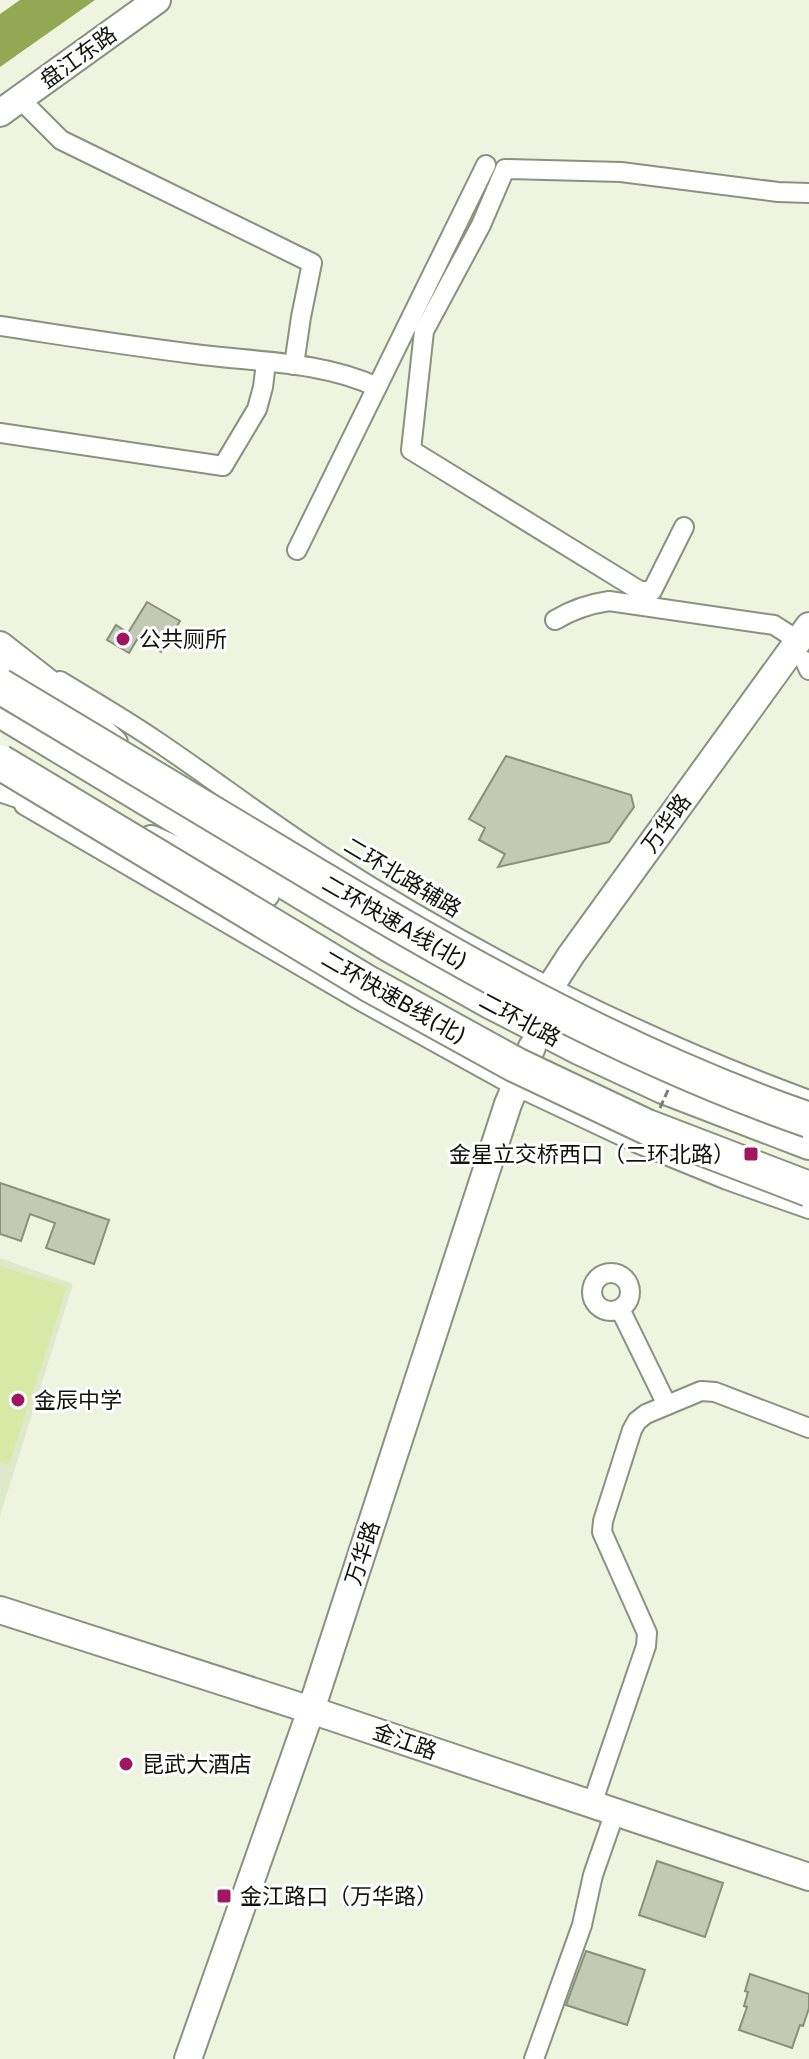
<svg xmlns="http://www.w3.org/2000/svg" width="809" height="2059" viewBox="0 0 809 2059" font-family="Inter,'Noto Sans SC',sans-serif">
	<style>
		.built { fill: #e0e8cc }
		.green { fill: #d7e9a5 }
		.water { fill: #94a752 }
		.building { fill: #c3c9b5; stroke: #8a8f7c; stroke-width: 2 }
		.lines { fill: none; stroke-linecap: round; stroke-linejoin: round }
		.street-casing { stroke: #8b917d; stroke-width: 22 }
		.secondary-casing { stroke: #8b917d; stroke-width: 30 }
		.primary-casing { stroke: #8b917d; stroke-width: 32 }
		.highway-casing { stroke: #8b917d; stroke-width: 38 }
		.street { stroke: #fff; stroke-width: 18 }
		.secondary { stroke: #fff; stroke-width: 26 }
		.primary { stroke: #fff; stroke-width: 28 }
		.highway { stroke: #fff; stroke-width: 34 }
		.highway-bridge-casing { stroke: #8b917d; stroke-width: 38; stroke-linecap: butt }
		.path-bridge { stroke: #787c6e; stroke-width: 3; stroke-dasharray: 8 4; stroke-linecap: butt }
		.highway-bridge { stroke: #fff; stroke-width: 34 }
		.poi-dot { fill: #a11660; stroke: #fff; stroke-width: 3 }
		.labels { text-anchor: middle; stroke-width: 6; stroke-linejoin: round; paint-order: stroke }
		.street-label { font-size: 22px; fill: #10120b; stroke: #fff }
		.poi-label { font-size: 22px; fill: #10120b; stroke: #fff; text-anchor: start }
	</style>
	<rect width="100%" height="100%" fill="#eef4df"/>
	<!-- built -->
	<polygon class="built" points="0,1258 73,1284 0,1516"/>
	<!-- green -->
	<polygon class="green" points="0,1266 67,1287 9,1465 0,1462"/>
	<!-- water -->
	<polygon class="water" points="20,0 95,0 0,67 0,14"/>
	<!-- building -->
	<g class="building">
		<polygon points="147,602 180,621 161,652 138,638 129,653 107,640 116,625 128,633"/>
		<polygon points="506,756 631,795 634,807 609,842 498,867 505,854 479,840 485,828 469,819"/>
		<polygon points="0,1183 109,1220 94,1264 46,1248 55,1223 30,1214 21,1241 0,1234"/>
		<polygon points="657,1861 723,1883 705,1937 639,1915"/>
		<polygon points="586,1951 645,1970 627,2025 566,2005"/>
		<polygon points="750,1974 809,1994 809,2008 803,2026 800,2025 792,2048 739,2030 747,2007 744,2006 748,1992 745,1991"/>
	</g>
	<g class="lines">
		<!-- street casing -->
		<g class="street-casing">
			<g id="street">
				<polyline points="20,99 61,140 312,263 301,317 294,365"/>
				<path d="M0,326C67,336 135,347 202,355C260,362 324,362 377,387"/>
				<polyline points="0,433 223,466 257,409 263,387 266,363"/>
				<polyline points="684,527 652,591 640,591 411,450 424,331 481,225 505,169 621,172 778,192 809,193"/>
				<polyline points="297,550 486,165"/>
				<path d="M555,620C573,609 589,604 609,601L774,625L788,634L796,644"/>
				<polyline points="805,661 809,670"/>
				<path d="M60,681C93,701 126,720 158,742C213,779 266,820 322,856C475,955 638,1037 809,1100"/>
				<polyline points="24,805 359,1000 507,1082 639,1144 727,1180 809,1209"/>
				<circle cx="611" cy="1292" r="19"/>
				<polyline points="620,1309 667,1405"/>
				<polyline points="592,1804 646,1646 647,1633 602,1532 603,1521 632,1430 637,1421 646,1414 701,1391 715,1392 809,1428"/>
				<polyline points="534,2059 582,1925 593,1875 615,1812"/>
			</g>
		</g>
		<!-- secondary casing -->
		<g class="secondary-casing">
			<g id="secondary">
				<polyline points="0,113 157,0"/>
				<polyline points="0,645 60,692 114,743"/>
				<polyline points="0,788 57,807"/>
				<polyline points="151,839 213,866 266,894"/>
				<polyline points="531,1017 571,955 809,626"/>
				<polyline points="0,1610 311,1710 809,1877"/>
				<polyline points="188,2059 311,1710 508,1104 532,1047"/>
			</g>
		</g>
		<!-- primary casing -->
		<g class="primary-casing">
			<polyline id="primary" points="0,713 390,948 490,1004 579,1050 663,1089 809,1145"/>
		</g>
		<!-- highway casing -->
		<g class="highway-casing">
			<polyline id="highway" points="0,663 36,685"/>
		</g>
		<!-- street -->
		<use href="#street" class="street"/>
		<!-- secondary -->
		<use href="#secondary" class="secondary"/>
		<!-- primary -->
		<use href="#primary" class="primary"/>
		<!-- highway -->
		<use href="#highway" class="highway"/>
		<!-- highway-bridge casing -->
		<g class="highway-bridge-casing">
			<g id="highway-bridge">
				<path d="M0,686C95,743 190,800 285,857C454,959 622,1055 809,1120"/>
				<polyline points="0,762 369,984 516,1065 647,1127 809,1189"/>
			</g>
		</g>
		<!-- path-bridge -->
		<polyline class="path-bridge" points="660,1108 668,1090"/>
		<!-- highway-bridge -->
		<use href="#highway-bridge" class="highway-bridge"/>
	</g>
	<!-- markers -->
	<g class="poi-dot">
		<circle cx="123" cy="639" r="8"/>
		<rect x="743" y="1146" width="16" height="16" rx="4"/>
		<circle cx="18" cy="1400" r="8"/>
		<circle cx="126" cy="1764" r="8"/>
		<rect x="216" y="1888" width="16" height="16" rx="4"/>
	</g>
	<g class="labels">
		<!-- street labels -->
		<g class="street-label">
			<text transform="translate(78 57) rotate(-36)" y="8">盘江东路</text>
			<text transform="translate(666 823) rotate(-54)" y="8">万华路</text>
			<text transform="translate(403 877) rotate(31)" y="8">二环北路辅路</text>
			<text transform="translate(395 922) rotate(30)" y="8">二环快速A线(北)</text>
			<text transform="translate(394 997) rotate(30)" y="8">二环快速B线(北)</text>
			<text transform="translate(520 1019) rotate(28)" y="8">二环北路</text>
			<text transform="translate(362 1553) rotate(-72)" y="8">万华路</text>
			<text transform="translate(405 1741) rotate(19)" y="8">金江路</text>
		</g>
		<!-- poi labels -->
		<g class="poi-label">
			<text x="139" y="647">公共厕所</text>
			<text x="735" y="1162" text-anchor="end">金星立交桥西口（二环北路）</text>
			<text x="34" y="1408">金辰中学</text>
			<text x="142" y="1772">昆武大酒店</text>
			<text x="240" y="1904">金江路口（万华路）</text>
		</g>
	</g>
</svg>
